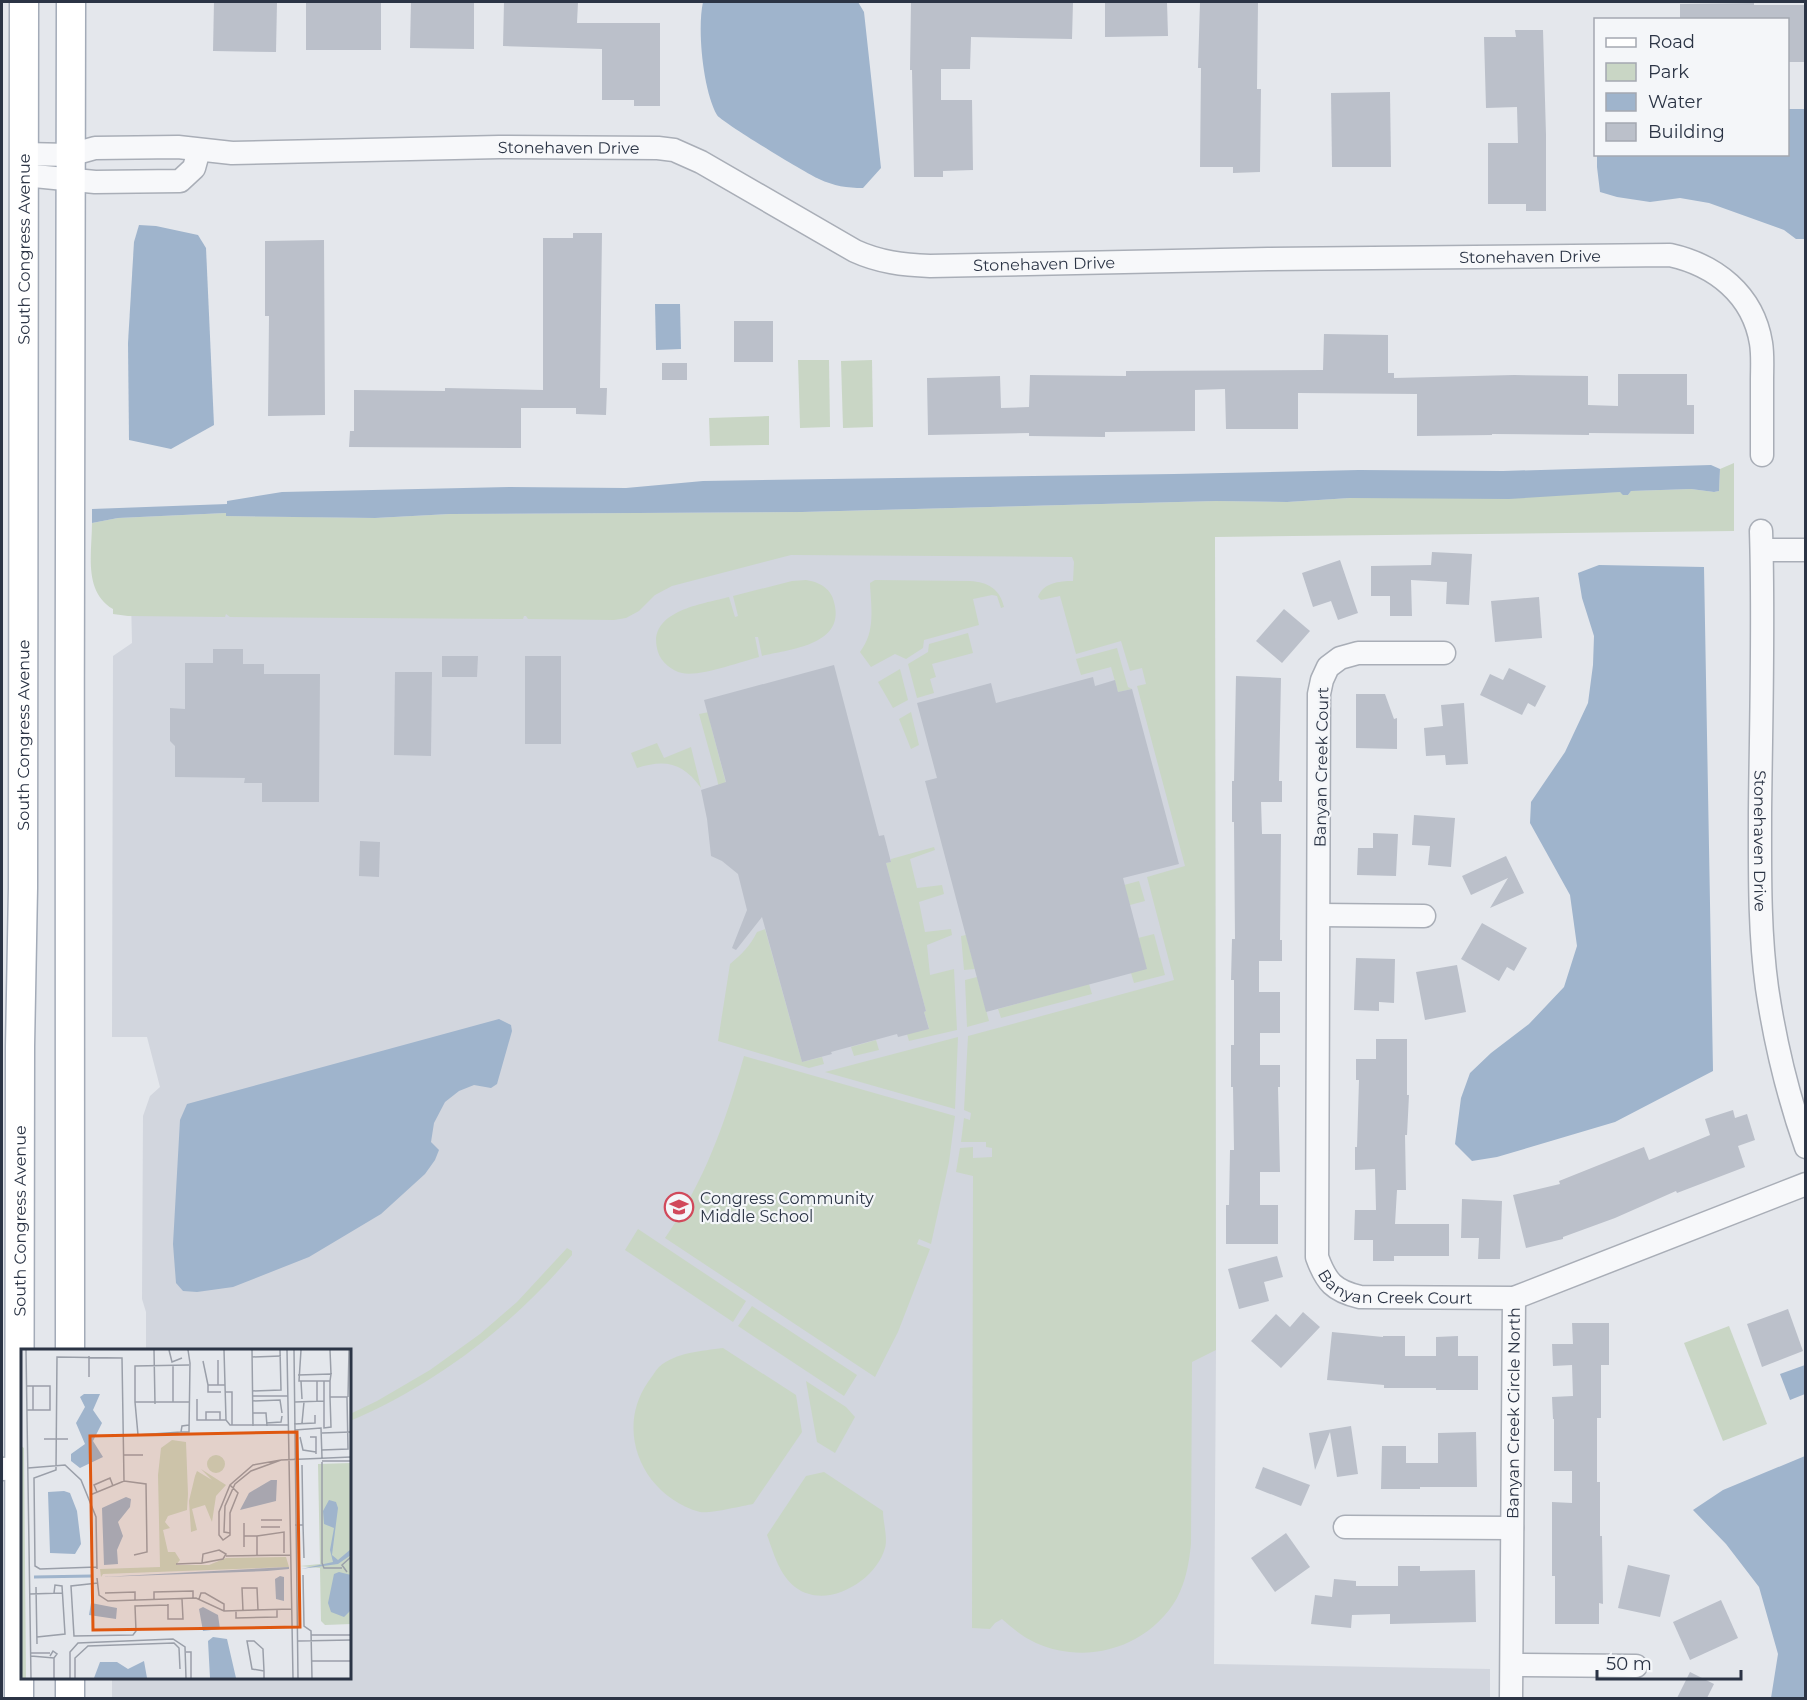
<svg xmlns="http://www.w3.org/2000/svg" width="1807" height="1700" viewBox="0 0 1807 1700" font-family="Montserrat,sans-serif">
	<style>
		.built { fill: #d2d6de }
		.green { fill: #c9d6c5 }
		.water { fill: #9fb4cc }
		.building { fill: #bbc0ca }
		.lines { fill: none; stroke-linecap: round; stroke-linejoin: round }
		.minor-casing { stroke: #a9aeb7; stroke-width: 25 }
		.major-casing { stroke: #a3abb8; stroke-width: 31 }
		.minor { stroke: #f7f8fa; stroke-width: 22 }
		.major { stroke: #fff; stroke-width: 28 }
		.labels { text-anchor: middle; stroke-width: 4.5; stroke-linejoin: round; paint-order: stroke }
		.street-label { font-size: 16px; fill: #2b3445; stroke: #f4f6f9 }
		.poi-label { font-size: 16px; fill: #2b3445; stroke: #f4f6f9; text-anchor: start }
		.inset-river { fill: none; stroke: #9fb4cc; stroke-width: 3 }
		.inset-road { fill: none; stroke: #9a9fa9; stroke-width: 1.5 }
		.view { fill: #df570f; fill-opacity: 0.15; stroke: #df570f; stroke-width: 3 }
		.inset-edge { fill: none; stroke: #2b3445; stroke-width: 3 }
	</style>
	<rect width="100%" height="100%" fill="#e4e7ec"/>
	<!-- built -->
	<polygon class="built" points="1215,537 1216,1350 1214,1664 1490,1669 1490,1698 112,1698 112,1678 350,1678 350,1350 146,1350 146,1312 142,1299 143,1116 150,1096 160,1087 147,1037 112,1037 113,656 132,643 130,554"/>
	<!-- green -->
	<g class="green">
		<polygon points="798,360 829,360 830,427 800,428"/>
		<polygon points="872,360 873,427 843,428 841,361"/>
		<polygon points="769,416 769,445 710,446 709,418"/>
		<path d="M1734,463V531L1215,537L1216,1350L1192,1362L1191,1544C1189,1563 1186,1581 1177,1598C1149,1647 1087,1666 1036,1643C1023,1637 1012,1628 1002,1619L995,1623L990,1629L972,1628L973,1176L956,1172L960,1148L973,1147V1158L992,1157V1148L986,1147V1142H961L964,1118L970,1120L971,1113L964,1110L968,1036L1174,980L1147,877L1185,866L1137,686L1146,684L1142,668L1130,671L1121,641L1076,654L1060,596L1041,600L1038,597C1043,583 1059,581 1073,581L1074,562L1072,557L791,555L672,586L655,595L639,611L626,618L614,620L528,619L526,616H524L523,619L230,617L226,614L225,617L128,616L113,614V609C83,591 92,553 92,523L118,518L226,513L227,516L375,518L450,514L802,512L1216,501L1287,502L1350,498L1620,492L1628,495L1631,491L1691,489L1714,492L1719,491L1720,469Z"/>
		<path d="M806,580C819,582 831,588 834,602C846,645 791,649 762,656L758,637H755L759,657C740,662 700,677 682,673C672,671 661,662 658,652C645,611 703,604 729,597L735,617L738,616L733,596L792,581Z"/>
		<path d="M875,580L970,581C988,582 1000,589 1004,607L1001,608L997,596L992,595L973,599L979,625L924,640L923,648L906,659L895,654L871,667L860,652C876,631 871,608 870,583Z"/>
		<polygon points="968,633 973,653 932,664 936,677 930,679 934,693 917,698 908,664 928,652 929,644"/>
		<polygon points="1117,648 1128,687 1132,689 1118,692 1111,667 1081,675 1076,659"/>
		<polygon points="900,669 908,700 893,708 878,682"/>
		<polygon points="709,712 711,726 743,848 724,813 717,779 699,714"/>
		<polygon points="911,712 919,745 911,749 899,719"/>
		<path d="M657,743L664,758L691,747L701,788C683,763 666,759 637,768L631,753Z"/>
		<polygon points="934,847 935,850 910,859 917,888 942,885 944,894 919,902 925,932 951,929 952,935 927,945 930,975 954,969 957,1030 909,1041 907,1034 929,1028 924,1012 926,1011 886,863 891,862 891,859"/>
		<polygon points="1139,881 1145,901 1130,905 1124,885"/>
		<path d="M765,929L802,1062L822,1057L824,1064L809,1068L718,1041L730,964C742,954 750,946 757,932Z"/>
		<polygon points="1154,934 1165,975 1134,983 1131,973 1138,938"/>
		<polygon points="966,935 975,969 964,970 961,936"/>
		<polygon points="977,977 989,1021 967,1027 965,980"/>
		<polygon points="1089,984 1092,994 1001,1018 998,1009"/>
		<polygon points="958,1037 955,1109 825,1072"/>
		<polygon points="876,1040 879,1050 854,1056 851,1047"/>
		<path d="M744,1056L955,1116L949,1162L931,1244L919,1239L917,1244L930,1249L898,1332L875,1377L665,1238C704,1183 726,1121 744,1056Z"/>
		<polygon points="638,1229 746,1301 733,1322 625,1250"/>
		<path d="M567,1248L572,1251V1255C511,1327 436,1384 350,1421V1414L377,1401L430,1370L480,1334L517,1302Z"/>
		<polygon points="752,1306 857,1375 844,1396 738,1326"/>
		<polygon points="1729,1326 1767,1424 1723,1441 1684,1343"/>
		<path d="M723,1348L796,1395L802,1432L753,1504C742,1506 709,1514 700,1512C643,1496 614,1431 648,1382C652,1377 655,1371 659,1367C676,1352 702,1351 723,1348Z"/>
		<polygon points="806,1381 846,1407 855,1417 835,1453 817,1442"/>
		<path d="M824,1472L883,1511C883,1522 888,1538 885,1548C876,1581 826,1611 795,1587C779,1574 774,1554 767,1535L806,1476Z"/>
	</g>
	<!-- water -->
	<g class="water">
		<path d="M703,2H858L864,12L881,168L863,188C847,188 834,186 819,179C807,174 720,121 717,115C703,90 697,29 703,2Z"/>
		<polygon points="1788,109 1805,109 1805,239 1796,239 1784,230 1709,203 1680,198 1650,202 1617,197 1600,192 1597,167 1597,155 1788,154"/>
		<polygon points="139,225 156,226 198,235 206,248 214,425 171,449 129,440 128,343 134,242"/>
		<polygon points="655,304 680,304 681,349 656,350"/>
		<polygon points="1711,465 1720,469 1719,491 1714,492 1691,489 1631,491 1628,495 1623,495 1620,492 1509,499 1350,498 1287,502 1216,501 802,512 450,514 375,518 226,516 226,513 118,518 92,523 92,509 227,504 227,501 282,492 509,487 626,488 703,481 1174,474 1359,470 1503,471"/>
		<polygon points="1599,565 1704,567 1713,1071 1615,1122 1497,1157 1472,1161 1455,1144 1461,1098 1470,1073 1491,1053 1529,1024 1564,987 1577,946 1570,895 1530,823 1531,802 1565,752 1588,703 1593,665 1594,636 1582,598 1578,573"/>
		<polygon points="499,1019 511,1025 512,1031 497,1084 491,1088 474,1085 459,1091 445,1102 434,1123 431,1142 439,1150 435,1160 425,1174 381,1214 309,1257 233,1287 197,1292 183,1291 176,1283 173,1244 180,1120 187,1104"/>
		<polygon points="1805,1365 1805,1394 1790,1400 1780,1374"/>
		<polygon points="1805,1456 1805,1698 1771,1698 1778,1654 1759,1587 1726,1544 1693,1510 1723,1490"/>
	</g>
	<!-- building -->
	<g class="building">
		<polygon points="214,2 277,2 276,52 213,51"/>
		<rect x="306" y="2" width="75" height="48"/>
		<polygon points="411,2 474,2 474,49 410,48"/>
		<polygon points="504,2 578,2 577,23 660,23 660,106 634,106 634,100 602,100 602,49 503,46"/>
		<polygon points="911,2 1073,2 1072,39 971,37 970,69 941,69 941,100 972,100 973,170 943,171 943,177 914,177 912,70 910,70"/>
		<polygon points="1105,2 1167,2 1168,36 1105,37"/>
		<polygon points="1200,2 1258,2 1257,89 1261,89 1260,172 1233,173 1233,167 1200,167 1201,68 1198,68"/>
		<polygon points="1754,3 1754,5 1806,5 1806,62 1788,62 1788,20 1680,20 1680,4"/>
		<polygon points="1515,30 1543,30 1546,135 1546,211 1526,211 1526,204 1488,204 1488,143 1518,143 1517,107 1486,108 1484,37 1516,37"/>
		<polygon points="1390,92 1391,167 1332,167 1331,93"/>
		<polygon points="573,233 602,233 600,388 607,388 606,415 576,414 576,408 521,408 521,448 349,447 350,431 354,431 354,390 445,391 445,388 543,390 543,238 573,238"/>
		<polygon points="324,240 325,415 268,416 269,316 265,316 265,241"/>
		<rect x="734" y="321" width="39" height="41"/>
		<polygon points="1324,334 1388,335 1388,373 1394,373 1394,378 1514,375 1588,376 1588,405 1618,406 1618,374 1687,374 1687,405 1694,405 1694,434 1589,433 1589,435 1492,434 1492,435 1417,436 1417,394 1298,393 1298,429 1226,429 1225,389 1195,390 1195,431 1105,432 1105,437 1029,436 1029,433 928,435 927,378 1000,376 1001,408 1029,407 1030,375 1126,376 1126,371 1323,370"/>
		<rect x="662" y="363" width="25" height="17"/>
		<polygon points="1432,552 1472,554 1469,605 1446,604 1447,582 1411,580 1412,616 1390,616 1390,596 1371,596 1371,566 1431,565"/>
		<polygon points="1340,560 1358,613 1338,620 1331,601 1313,607 1302,573"/>
		<polygon points="1539,597 1542,638 1495,642 1491,601"/>
		<polygon points="1284,609 1310,631 1282,663 1256,641"/>
		<polygon points="213,649 243,649 243,664 264,664 264,674 320,674 319,802 262,802 262,783 244,783 245,778 175,777 175,746 170,741 170,708 185,709 185,663 213,663"/>
		<polygon points="442,656 478,656 477,677 442,677"/>
		<rect x="525" y="656" width="36" height="88"/>
		<polygon points="834,665 879,836 884,835 891,862 886,863 926,1011 924,1012 929,1029 898,1037 897,1034 831,1052 832,1054 802,1062 762,917 736,950 732,948 747,910 738,874 722,861 711,856 707,819 701,790 726,782 704,700"/>
		<polygon points="1509,668 1546,686 1535,707 1528,703 1522,715 1480,695 1490,674 1503,680"/>
		<polygon points="395,672 432,672 431,756 394,755"/>
		<polygon points="1236,676 1281,678 1279,781 1282,781 1282,802 1261,802 1262,834 1281,834 1280,940 1282,940 1282,961 1259,961 1259,992 1280,992 1280,1033 1260,1033 1260,1065 1280,1065 1280,1087 1278,1087 1280,1172 1260,1172 1260,1205 1278,1205 1278,1244 1226,1244 1226,1205 1229,1205 1230,1150 1234,1150 1233,1087 1231,1087 1231,1045 1234,1045 1234,980 1231,980 1232,939 1235,939 1234,822 1232,822 1232,781 1234,781"/>
		<polygon points="1093,677 1095,686 1115,680 1118,692 1132,689 1179,864 1123,878 1147,969 986,1012 925,781 937,778 917,703 991,683 996,703"/>
		<polygon points="1356,694 1385,694 1394,719 1397,718 1397,749 1356,748"/>
		<polygon points="1464,703 1468,764 1446,765 1445,755 1426,756 1424,728 1443,726 1441,705"/>
		<polygon points="1414,815 1455,818 1451,867 1428,865 1430,846 1412,845"/>
		<polygon points="1373,833 1398,834 1396,876 1357,875 1358,848 1373,848"/>
		<polygon points="360,841 380,842 379,877 359,876"/>
		<polygon points="1506,856 1524,893 1490,908 1508,878 1471,895 1462,876"/>
		<polygon points="1482,923 1527,948 1514,971 1507,967 1499,981 1461,959"/>
		<polygon points="1356,958 1395,959 1394,1003 1379,1002 1379,1011 1354,1010"/>
		<polygon points="1457,965 1466,1012 1425,1020 1416,972"/>
		<polygon points="1376,1039 1407,1039 1407,1095 1409,1095 1407,1135 1405,1135 1406,1190 1397,1190 1395,1224 1449,1224 1449,1256 1394,1256 1394,1261 1373,1261 1373,1240 1354,1240 1355,1210 1376,1210 1375,1169 1355,1170 1355,1147 1357,1147 1359,1080 1356,1080 1356,1059 1376,1059"/>
		<polygon points="1733,1110 1735,1118 1747,1114 1755,1140 1738,1146 1745,1167 1677,1193 1676,1191 1615,1218 1563,1237 1563,1239 1526,1248 1513,1195 1560,1184 1559,1181 1644,1147 1649,1160 1710,1135 1705,1119"/>
		<polygon points="1462,1199 1502,1201 1500,1259 1478,1259 1479,1238 1461,1238"/>
		<polygon points="1277,1256 1283,1277 1264,1282 1269,1301 1239,1309 1228,1269"/>
		<polygon points="1788,1309 1803,1351 1762,1367 1747,1324"/>
		<polygon points="1303,1312 1320,1327 1281,1368 1251,1341 1276,1314 1290,1327"/>
		<polygon points="1572,1323 1609,1323 1609,1365 1601,1365 1601,1418 1597,1418 1597,1482 1600,1482 1600,1536 1602,1536 1603,1604 1599,1603 1599,1624 1555,1624 1555,1576 1552,1576 1552,1502 1572,1503 1572,1471 1554,1471 1554,1419 1553,1419 1552,1397 1573,1396 1572,1365 1553,1366 1552,1344 1573,1344"/>
		<polygon points="1332,1332 1383,1337 1383,1336 1405,1336 1405,1356 1436,1356 1436,1337 1458,1336 1458,1356 1478,1356 1478,1390 1436,1390 1436,1388 1384,1388 1384,1385 1327,1380"/>
		<polygon points="1351,1426 1358,1474 1337,1477 1330,1432 1315,1470 1309,1433"/>
		<polygon points="1476,1432 1477,1487 1420,1487 1420,1489 1381,1489 1382,1446 1406,1446 1406,1463 1438,1463 1438,1433"/>
		<polygon points="1263,1467 1310,1485 1301,1506 1255,1488"/>
		<polygon points="1286,1533 1310,1567 1275,1592 1251,1558"/>
		<polygon points="1628,1565 1670,1575 1660,1617 1618,1608"/>
		<polygon points="1398,1566 1420,1566 1420,1571 1475,1570 1476,1622 1390,1624 1390,1614 1352,1615 1351,1628 1311,1624 1315,1595 1332,1597 1334,1579 1356,1581 1356,1586 1398,1586"/>
		<polygon points="1721,1600 1738,1638 1690,1660 1673,1622"/>
		<polygon points="1690,1672 1714,1684 1707,1698 1677,1698"/>
	</g>
	<g class="lines">
		<!-- minor casing -->
		<g class="minor-casing">
			<g id="minor">
				<path id="s1" d="M24,154L70,155L95,148L178,147L232,153L499,147L658,148L674,150L701,162L855,251C879,262 903,265 930,266L1268,259L1670,255C1715,265 1753,294 1761,343C1763,355 1762,368 1762,380C1762,405 1762,430 1762,455"/>
				<polyline points="24,175 95,182 180,181 194,168 199,150"/>
				<path id="s2" d="M1761,531C1764,624 1761,718 1760,812C1760,870 1759,930 1767,988C1775,1042 1788,1096 1806,1147"/>
				<polyline points="1762,550 1806,550"/>
				<path id="s3" d="M1444,653H1358L1340,658L1328,667L1322,680L1319,694L1317,1257C1326,1282 1334,1291 1360,1297L1514,1298L1806,1184"/>
				<polyline points="1319,915 1424,916"/>
				<polyline points="2,1469 22,1468"/>
				<polyline points="1345,1527 1512,1528"/>
				<polyline points="1512,1665 1636,1666"/>
				<path id="s4" d="M1511,1698L1514,1298"/>
			</g>
		</g>
		<!-- major casing -->
		<g class="major-casing">
			<g id="major">
				<path d="M70,1350C72,901 67,451 71,2"/>
				<path id="s5" d="M19,1698L20,1047L23,888L24,2"/>
				<polyline points="70,1698 70,1678"/>
			</g>
		</g>
		<!-- minor -->
		<use href="#minor" class="minor"/>
		<!-- major -->
		<use href="#major" class="major"/>
	</g>
	<!-- icons -->
	<defs>
		<g id="school-ring" transform="scale(1.5)"><circle r="9.5" fill="#f4f6f9" stroke="#d1495b" stroke-width="1.5"/><path d="M0-5L7-2L0 1L-7-2ZM-4 1L0 2.5L4 1V4Q0 6-4 4Z" fill="#d1495b"/></g>
	</defs>
	<g fill-rule="evenodd">
		<use href="#school-ring" x="679" y="1207"/>
	</g>
	<g class="labels">
		<!-- street labels -->
		<g class="street-label">
			<text dy="6" stroke="none"><textPath href="#s1" startOffset="546">Stonehaven Drive</textPath></text>
			<text dy="6" stroke="none"><textPath href="#s5" startOffset="1449">South Congress Avenue</textPath></text>
			<text dy="6" stroke="none"><textPath href="#s1" startOffset="1536">Stonehaven Drive</textPath></text>
			<text dy="6" stroke="none"><textPath href="#s1" startOffset="1050">Stonehaven Drive</textPath></text>
			<text dy="6" stroke="none"><textPath href="#s5" startOffset="963">South Congress Avenue</textPath></text>
			<text transform="translate(1321 767) rotate(-89)" y="6">Banyan Creek Court</text>
			<text dy="6" stroke="none"><textPath href="#s2" startOffset="310">Stonehaven Drive</textPath></text>
			<text dy="6" stroke="none"><textPath href="#s5" startOffset="477">South Congress Avenue</textPath></text>
			<text dy="6" stroke="none"><textPath href="#s3" startOffset="806">Banyan Creek Court</textPath></text>
			<text dy="6" stroke="none"><textPath href="#s4" startOffset="285">Banyan Creek Circle North</textPath></text>
		</g>
		<!-- poi labels -->
		<g class="poi-label">
			<text x="700" y="1204">Congress Community<tspan x="700" dy="18">Middle School</tspan></text>
		</g>
	</g>
	<!-- overview -->
	<g transform="translate(21 1349)">
		<rect width="330" height="330" fill="#e4e7ec"/>
		<path d="M151,91L165,93L167,145L166,161L147,167L144,173L149,179L142,181L147,203H154L159,211L155,216H188L205,209L265,208L268,218L82,225L80,228L79,220L139,218L137,126L140,99ZM0,97L3,99L5,329H0ZM186 115a9 9 0 1 1 18 0a9 9 0 1 1-18 0ZM330,114V275L304,276L300,272L299,219L279,217L299,215L297,115ZM180,120L205,136L195,147L191,173L184,156L171,160L176,181L170,183L168,152L174,127L176,122L191,131Z" fill="#c9d6c5"/>
		<path d="M63,45H79L72,61L81,74L72,92L82,108L59,119L50,112V105L64,95L55,74L64,58L59,48ZM250,131H256L255,152L219,161L228,144ZM43,142L49,144L56,162L60,195L54,205L29,204L27,143ZM105,148L110,150L109,158L97,173L102,187L96,201L97,215L83,216L81,159ZM308,151L315,153L317,159L311,206L317,211L330,200V206L317,215L280,220L312,213L309,201L313,179L303,175L302,162ZM268,218V220L246,222L81,228ZM318,223L330,226L329,262L323,268L310,263L307,254L313,225ZM259,227L263,228V252L255,250L254,230ZM70,254L96,259L95,270L68,266ZM182,258L197,266L199,280L182,282L178,260ZM192,288L206,290L215,329H189L187,292ZM123,312L126,329H73L79,313H96L107,320Z" fill="#9fb4cc"/>
		<path class="inset-river" d="M13,228L71,227"/>
		<path class="inset-road" d="M5,1L10,329M133,1L134,55M148,1L151,13L161,9M167,1L169,14L168,83H160L161,77L168,76M203,1L205,71M231,1L232,77M266,1L272,329M273,1L277,329M280,1L278,32H303M309,1L310,25M68,7V28M231,8L260,7M197,11V36M182,12L187,36M168,16L114,17V53H168M152,17V53M277,26L310,25L309,32M280,32L281,50M296,32V53M5,37H29V61H6M231,42L260,41L259,1M200,43H187V36H204M204,43H211V76M231,47H267M327,48L328,1M176,50V71H205L209,76H268M231,52L259,51L261,64M114,53L117,86L160,83M274,53L303,52M12,61V37M232,64H245L246,77M185,71V63H199V71M245,74L260,73L261,67M281,74L283,53M273,75L294,74V66M274,81L300,79L301,109M301,84L330,83M279,88L282,101L295,103M289,88H295V105M23,90H47M301,101L327,100L326,48H309L310,78L303,79V32H309V48M103,106H122M301,112H330M301,113V214L303,219H321M7,119L44,116L60,131L75,168L76,220M209,136L217,144L209,164V186L202,191L198,186V163L209,136L232,116L260,111M76,143L73,136L89,129L92,137M69,146L103,132L125,135L126,203L113,206M240,171H261M223,174V198M274,176H282L281,116M282,176L283,209M240,178H259M209,184L203,183L204,157L214,135L230,122L260,111L330,108M223,187H236V206M236,187L263,183V204M198,201L205,205L202,210L181,214L182,205ZM205,207L270,206M155,215L181,214M76,218L19,220L14,217L13,129L35,121L36,8L101,9L103,132M326,223L321,216L330,208M282,226L283,277L290,282L291,329M76,229L78,246L87,252L175,249L203,262L271,260M77,234L50,237L53,287L112,286L115,282L114,257L147,256M15,238L16,295M84,244L114,243V251M9,245L41,244M178,250L180,244H184L203,255V262M133,251V243L172,242V249M147,255V270H162L161,250M215,262V269L256,268V261M222,262L221,239H236L237,261M290,286H330M16,288L44,285L41,237L34,236L33,244M277,292L330,291M165,303H170V329M10,304H29M10,307L33,309L36,305L32,302L29,307M33,309V329M291,312H330M243,322L231,320L226,292H233L242,300V301L243,322V329M49,329V303L57,294L152,290L164,298L165,329M54,329V309L67,297L153,294L158,299L159,320"/>
		<path class="view" d="M276,83L279,278L72,281L69,87Z"/>
		<rect width="330" height="330" class="inset-edge"/>
	</g>
	<!-- border -->
	<rect width="1807" height="1700" fill="none" stroke="#2b3445" stroke-width="6"/>
	<!-- legend -->
	<rect x="1594" y="18" width="195" height="138" fill="#f4f6f9" stroke="#a4a8b1" stroke-width="1.5"/>
	<rect x="1606" y="38" width="30" height="9" fill="#ffffff" stroke="#a4a8b1" stroke-width="1.5"/>
	<text x="1648" y="48" font-size="18" fill="#2b3445">Road</text>
	<rect x="1606" y="63" width="30" height="18" fill="#c9d6c5" stroke="#a4a8b1" stroke-width="1.5"/>
	<text x="1648" y="78" font-size="18" fill="#2b3445">Park</text>
	<rect x="1606" y="93" width="30" height="18" fill="#9fb4cc" stroke="#a4a8b1" stroke-width="1.5"/>
	<text x="1648" y="108" font-size="18" fill="#2b3445">Water</text>
	<rect x="1606" y="123" width="30" height="18" fill="#bbc0ca" stroke="#a4a8b1" stroke-width="1.5"/>
	<text x="1648" y="138" font-size="18" fill="#2b3445">Building</text>
	<!-- scale -->
	<path d="M1597 1670v9h144v-9" fill="none" stroke="#2b3445" stroke-width="3"/>
	<text x="1606" y="1670" font-size="18" fill="#2b3445" stroke="#f4f6f9" stroke-width="4.5" paint-order="stroke">50 m</text>
</svg>
